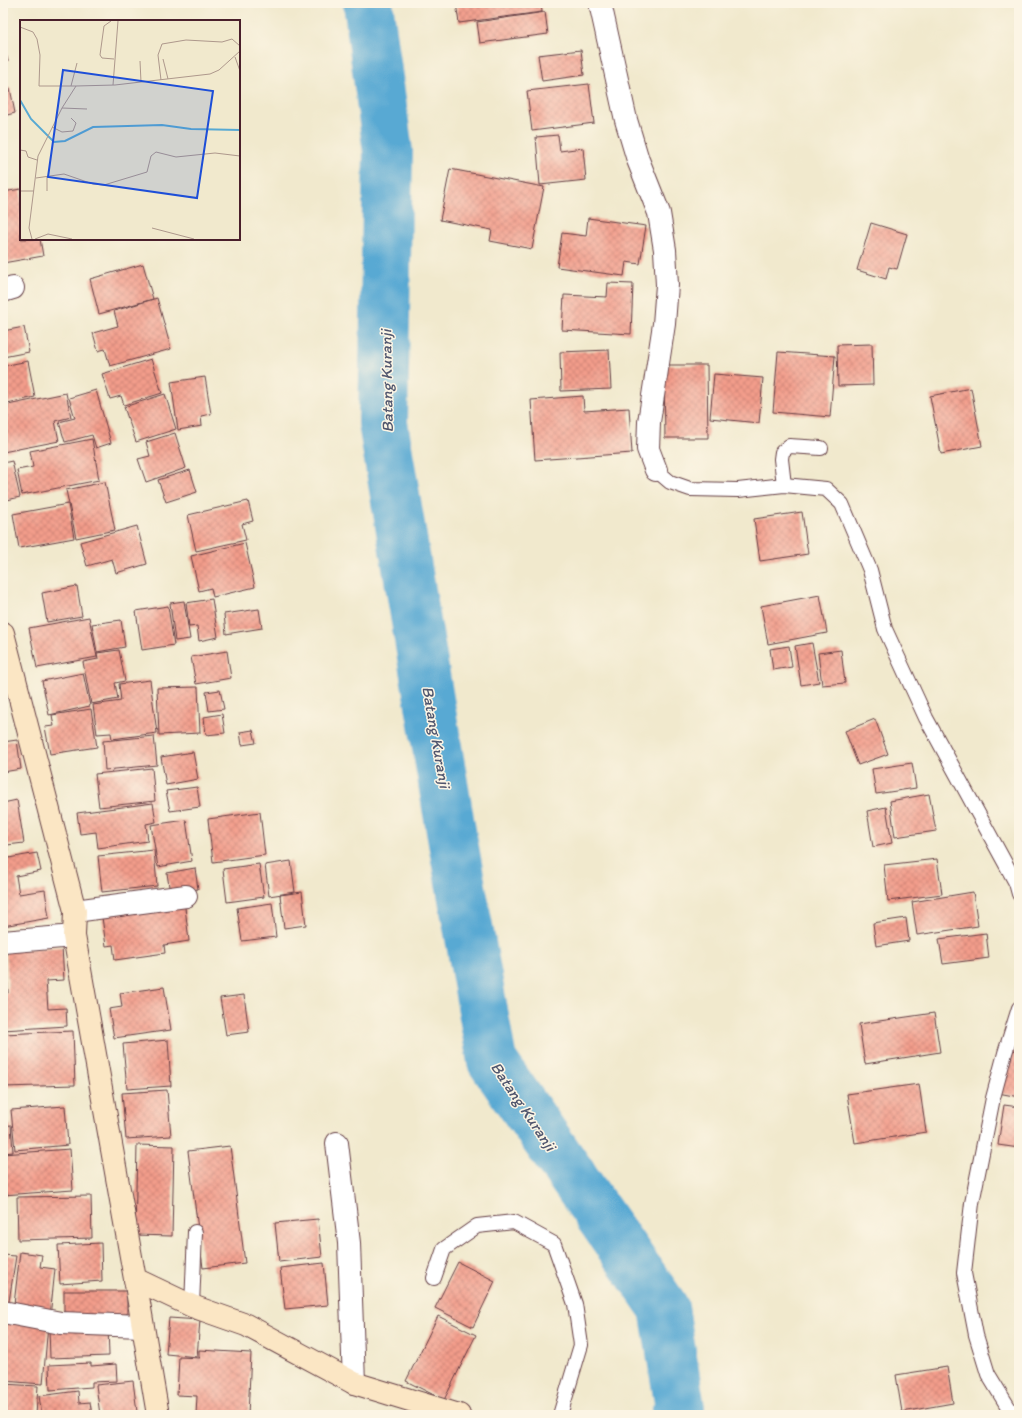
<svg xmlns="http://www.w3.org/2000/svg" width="1022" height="1418" viewBox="0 0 1022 1418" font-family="Itim,sans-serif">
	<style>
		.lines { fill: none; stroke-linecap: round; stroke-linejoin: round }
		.river { stroke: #58a9d3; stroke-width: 50 }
		.building { fill: url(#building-cross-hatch) }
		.lane-casing { stroke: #633d43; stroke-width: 16 }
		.street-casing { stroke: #633d43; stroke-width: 24 }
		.secondary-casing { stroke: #633d43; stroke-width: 24 }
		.lane { stroke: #fff; stroke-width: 14 }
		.street { stroke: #fff; stroke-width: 22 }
		.secondary { stroke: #fbe6c4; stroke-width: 22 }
		.labels { text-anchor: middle; stroke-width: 3; stroke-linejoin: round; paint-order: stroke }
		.water-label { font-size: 16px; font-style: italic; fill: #50566e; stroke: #fcf5e5 }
		.inset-river { fill: none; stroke: #58a9d3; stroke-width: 2 }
		.inset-road { fill: none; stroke: #ae988c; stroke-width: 1 }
		.view { fill: #1d4ed8; fill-opacity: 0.15; stroke: #1d4ed8; stroke-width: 2 }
		.inset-edge { fill: none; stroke: #4a1f2b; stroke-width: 2 }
	</style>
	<defs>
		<pattern id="building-cross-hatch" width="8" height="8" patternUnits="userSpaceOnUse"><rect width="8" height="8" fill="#f39d8b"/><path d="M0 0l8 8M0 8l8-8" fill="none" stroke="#c77f72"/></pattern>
	</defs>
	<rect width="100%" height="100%" fill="#fcf5e5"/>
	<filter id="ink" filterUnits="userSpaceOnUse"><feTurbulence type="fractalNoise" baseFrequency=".025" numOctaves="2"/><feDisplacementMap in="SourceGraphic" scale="8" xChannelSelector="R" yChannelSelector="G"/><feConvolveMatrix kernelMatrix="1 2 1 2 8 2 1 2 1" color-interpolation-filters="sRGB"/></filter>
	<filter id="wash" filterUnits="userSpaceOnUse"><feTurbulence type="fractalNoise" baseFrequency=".012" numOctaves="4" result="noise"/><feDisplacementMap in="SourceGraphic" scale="16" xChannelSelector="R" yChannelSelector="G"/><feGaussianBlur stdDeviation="0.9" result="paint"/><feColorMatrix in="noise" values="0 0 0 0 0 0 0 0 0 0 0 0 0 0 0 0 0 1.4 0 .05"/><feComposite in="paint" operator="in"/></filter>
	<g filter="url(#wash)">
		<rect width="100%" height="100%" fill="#f1e9cd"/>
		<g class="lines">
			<!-- river -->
			<polyline class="river" points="368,3 388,152 383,423 451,831 492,1061 664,1308 680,1408 676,1415"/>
		</g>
		<g id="blocks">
			<!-- building -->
			<g class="building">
				<polygon points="456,3 541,3 542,12 459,23"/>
				<polygon points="545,12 548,34 480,43 477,22"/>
				<polygon points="3,43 8,61 3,63"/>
				<polygon points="581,50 584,75 542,81 538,55"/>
				<polygon points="589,84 594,123 532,131 527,91"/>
				<polygon points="10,88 15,113 3,116 3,89"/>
				<polygon points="558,135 560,151 583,148 586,180 540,185 536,137"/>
				<polygon points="450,169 544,187 532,249 490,241 492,230 440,220"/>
				<polygon points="21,189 21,239 40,239 43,256 3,263 3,192"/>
				<polygon points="588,218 646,226 640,264 626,262 624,276 557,267 562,233 586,236"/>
				<polygon points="871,223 907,234 897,269 889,267 886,279 857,270"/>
				<polygon points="143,264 153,299 99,314 90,279"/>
				<polygon points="608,283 633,284 631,334 562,330 564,295 607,297"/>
				<polygon points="157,298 171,349 110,366 105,349 98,351 93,333 118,326 114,311"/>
				<polygon points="24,327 29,352 3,357 3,331"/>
				<polygon points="872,344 873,385 838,386 837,345"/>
				<polygon points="609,350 611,389 561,391 560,352"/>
				<polygon points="778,352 835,356 830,417 773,412"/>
				<polygon points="151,359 162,393 124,405 121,396 110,399 102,374"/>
				<polygon points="28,361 35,397 3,404 3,366"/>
				<polygon points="664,365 707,365 708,438 665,438"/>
				<polygon points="714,374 763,378 759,423 710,418"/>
				<polygon points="205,377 211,414 201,416 202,426 178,430 171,382"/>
				<polygon points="971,388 982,446 941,454 930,396"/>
				<polygon points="96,390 111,443 96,448 92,435 65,442 59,422 75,418 69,398"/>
				<polygon points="66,393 71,417 55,421 59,441 3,452 3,406"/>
				<polygon points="165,394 176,429 136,442 124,407"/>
				<polygon points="583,396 584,411 629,408 632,453 535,460 531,400"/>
				<polygon points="175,433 186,468 146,482 138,459 150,456 146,442"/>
				<polygon points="92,439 99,480 22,495 17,470 33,467 30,451"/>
				<polygon points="12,461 20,497 3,501 3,463"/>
				<polygon points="190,470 197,492 166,502 158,480"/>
				<polygon points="105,482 115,530 76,538 66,490"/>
				<polygon points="248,501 253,521 242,524 246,540 196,551 188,515"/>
				<polygon points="68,504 74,538 19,548 13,514"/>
				<polygon points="802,512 808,554 760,561 754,519"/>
				<polygon points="137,526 147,564 116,573 112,559 87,566 80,542"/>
				<polygon points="245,543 255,587 213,597 211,588 199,591 191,556"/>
				<polygon points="77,586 82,616 47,622 42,593"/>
				<polygon points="820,595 827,633 768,644 761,606"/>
				<polygon points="212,599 218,637 199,641 197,626 189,627 186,603"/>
				<polygon points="184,601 190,639 175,641 170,603"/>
				<polygon points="168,606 174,645 142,650 136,611"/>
				<polygon points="259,609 262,628 226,634 224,614"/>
				<polygon points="89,617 97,657 37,668 29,628"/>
				<polygon points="121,620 125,647 97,652 92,624"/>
				<polygon points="812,643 819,682 801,685 795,646"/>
				<polygon points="789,646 792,667 773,670 770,649"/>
				<polygon points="119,650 125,681 115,683 118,699 91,704 83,662 98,659 97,653"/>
				<polygon points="841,650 845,683 822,685 818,653"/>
				<polygon points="227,651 231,678 196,684 191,657"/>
				<polygon points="83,673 90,706 49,715 42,681"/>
				<polygon points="150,680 157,733 112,739 111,733 97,734 93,705 121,701 119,684"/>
				<polygon points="198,687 200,733 159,735 157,688"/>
				<polygon points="220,690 224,709 209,711 206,692"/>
				<polygon points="91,709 97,747 50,754 45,727 54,726 52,715"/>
				<polygon points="222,714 225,733 206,735 204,717"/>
				<polygon points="875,719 888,754 858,765 845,731"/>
				<polygon points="253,730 256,743 242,745 240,732"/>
				<polygon points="154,736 157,765 105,770 103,741"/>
				<polygon points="17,740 21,769 3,772 3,742"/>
				<polygon points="193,752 198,779 166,785 161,757"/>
				<polygon points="912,763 916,788 876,794 872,769"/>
				<polygon points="152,768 155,801 99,807 95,774"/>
				<polygon points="197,787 200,807 170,811 166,791"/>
				<polygon points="929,794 936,831 895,837 890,801"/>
				<polygon points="17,800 24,843 7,845 8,852 3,853 3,803"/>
				<polygon points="153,803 156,822 146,824 148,841 98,848 96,832 80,834 77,813"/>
				<polygon points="886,807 892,843 873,847 867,811"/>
				<polygon points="260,812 265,855 213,862 208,819"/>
				<polygon points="186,820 192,861 158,867 151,825"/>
				<polygon points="154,850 157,886 102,892 98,856"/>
				<polygon points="37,853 41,871 16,876 19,894 45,890 49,918 3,926 3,859"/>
				<polygon points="937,859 942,894 888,901 884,865"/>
				<polygon points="291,861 295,892 269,896 265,865"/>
				<polygon points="259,864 264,897 227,902 223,869"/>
				<polygon points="195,868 198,889 170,893 167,873"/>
				<polygon points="302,892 306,925 284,928 280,895"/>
				<polygon points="973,892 978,926 917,935 912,902"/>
				<polygon points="184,899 189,941 164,945 165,953 115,960 113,945 106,946 101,910"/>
				<polygon points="272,903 276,937 242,941 237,908"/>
				<polygon points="906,918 909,941 876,946 873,923"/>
				<polygon points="986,933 989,958 943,964 939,939"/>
				<polygon points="62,947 64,980 46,981 48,1009 66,1008 67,1026 3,1030 3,993 8,993 6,950"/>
				<polygon points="3,965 4,965 5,992 3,992"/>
				<polygon points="164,987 171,1030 114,1038 109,1009 122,1007 120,993"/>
				<polygon points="244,995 249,1032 226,1035 220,998"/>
				<polygon points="934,1013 940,1052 865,1064 859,1024"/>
				<polygon points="73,1031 75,1085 3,1087 3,1034"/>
				<polygon points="168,1040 171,1086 127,1089 123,1044"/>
				<polygon points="1006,1049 1019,1051 1019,1097 998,1093"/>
				<polygon points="919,1084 926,1132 855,1143 847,1094"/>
				<polygon points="167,1090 171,1136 126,1139 122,1093"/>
				<polygon points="1004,1105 1019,1107 1019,1148 998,1145"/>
				<polygon points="65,1106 68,1145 15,1150 11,1110"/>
				<polygon points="11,1125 13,1152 3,1153 3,1126"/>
				<polygon points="137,1145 174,1146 172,1236 135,1235"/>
				<polygon points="230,1146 245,1263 203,1268 188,1151"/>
				<polygon points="70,1149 73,1190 3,1195 3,1154"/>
				<polygon points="91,1196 92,1238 18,1240 17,1197"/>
				<polygon points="318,1219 322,1257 279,1262 275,1223"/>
				<polygon points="101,1243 102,1281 60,1284 58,1245"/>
				<polygon points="20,1252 42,1255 40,1267 55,1269 50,1317 13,1313"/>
				<polygon points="3,1255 16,1256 8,1308 3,1307"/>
				<polygon points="458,1262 495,1281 473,1327 435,1308"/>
				<polygon points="324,1263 328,1305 285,1309 280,1268"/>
				<rect x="64" y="1291" width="63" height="27"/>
				<polygon points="438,1316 476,1335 444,1400 406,1381"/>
				<polygon points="169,1318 200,1320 197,1357 166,1354"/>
				<polygon points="3,1320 48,1324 43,1384 3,1381"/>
				<polygon points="108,1326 109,1356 50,1358 49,1328"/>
				<polygon points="199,1350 251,1353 248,1415 196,1415 197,1396 177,1395 179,1357 200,1358 199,1357"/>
				<polygon points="91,1363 91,1366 116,1364 117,1381 92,1382 92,1387 50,1390 49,1365"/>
				<polygon points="947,1367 953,1403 902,1412 896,1375"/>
				<polygon points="133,1381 137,1412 115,1415 100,1415 96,1385"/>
				<polygon points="3,1384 38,1386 36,1415 3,1415"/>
				<polygon points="78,1391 79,1403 90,1402 92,1415 42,1415 39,1396"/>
			</g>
		</g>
	</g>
	<g filter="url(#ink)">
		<use href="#blocks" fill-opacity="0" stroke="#633d43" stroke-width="1"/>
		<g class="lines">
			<!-- lane casing -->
			<g class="lane-casing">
				<g id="lane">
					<polyline points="656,470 670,482 690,489 738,490 784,485 826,489 842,504 870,570 885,629 926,718 1016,883 1019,894"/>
					<polyline points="784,485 781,459 782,452 789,446 821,448"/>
					<polyline points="434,1278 444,1249 477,1226 514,1222 554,1244 575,1304 581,1345 560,1415"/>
					<polyline points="192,1306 195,1232"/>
					<polyline points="1013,1415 988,1374 976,1335 964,1273 972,1203 993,1098 1005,1053 1019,1008"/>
				</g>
			</g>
			<!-- street casing -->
			<g class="street-casing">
				<g id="street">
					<polyline points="600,3 626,120 638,160 659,213 665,250 667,285 664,324 649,422 648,449 656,470"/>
					<polyline points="3,291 13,288"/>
					<polyline points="75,911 186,896"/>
					<polyline points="3,942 74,936"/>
					<polyline points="337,1143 349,1243 354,1383"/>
					<polyline points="3,1312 61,1323 142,1326"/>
				</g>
			</g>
			<!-- secondary casing -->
			<g class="secondary-casing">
				<g id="secondary">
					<polyline points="3,633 75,911 74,936 135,1279 192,1306 246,1325 354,1383 459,1415"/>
					<polyline points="135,1279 158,1415"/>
				</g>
			</g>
			<!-- lane -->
			<use href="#lane" class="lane"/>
			<!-- street -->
			<use href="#street" class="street"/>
			<!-- secondary -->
			<use href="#secondary" class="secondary"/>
		</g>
	</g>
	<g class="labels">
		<!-- water labels -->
		<g class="water-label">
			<text transform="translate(386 381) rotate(-91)" y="6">Batang Kuranji</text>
			<text transform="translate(437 737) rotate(80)" y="6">Batang Kuranji</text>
			<text transform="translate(524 1106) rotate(56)" y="6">Batang Kuranji</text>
		</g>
	</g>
	<!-- overview -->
	<g transform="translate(20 20)">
		<rect width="220" height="220" fill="#f1e9cd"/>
		<path class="inset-river" d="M0,80L11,99L34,122L45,121L73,107L142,105L171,109L220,110"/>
		<path class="inset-road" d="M91,1L84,6L80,35L82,38L94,39M0,7L13,12L17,19L20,35L19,66H56M215,37L220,51M143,39L148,59M120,41L121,62M141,60L138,35L142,24L166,20L202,22L212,19L220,26M93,65L98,1M51,66L57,43M42,88L67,89M32,107L42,112L53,111L56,103L51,98M0,130L6,131L8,137L17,140M27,157V171M16,158L44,154L73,164L84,165L127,152L131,136L136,132L156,137L195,133L220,136M0,171H14M132,208L174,219M12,219L9,208L18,136L42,88L56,66L95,65L190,54L199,50L220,31M15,219L28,214L52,219"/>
		<path class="view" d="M43,50L193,71L177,178L28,157Z"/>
		<rect width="220" height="220" class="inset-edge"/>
	</g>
	<!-- margin -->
	<rect width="1022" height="1418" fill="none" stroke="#fcf5e5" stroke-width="16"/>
</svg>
